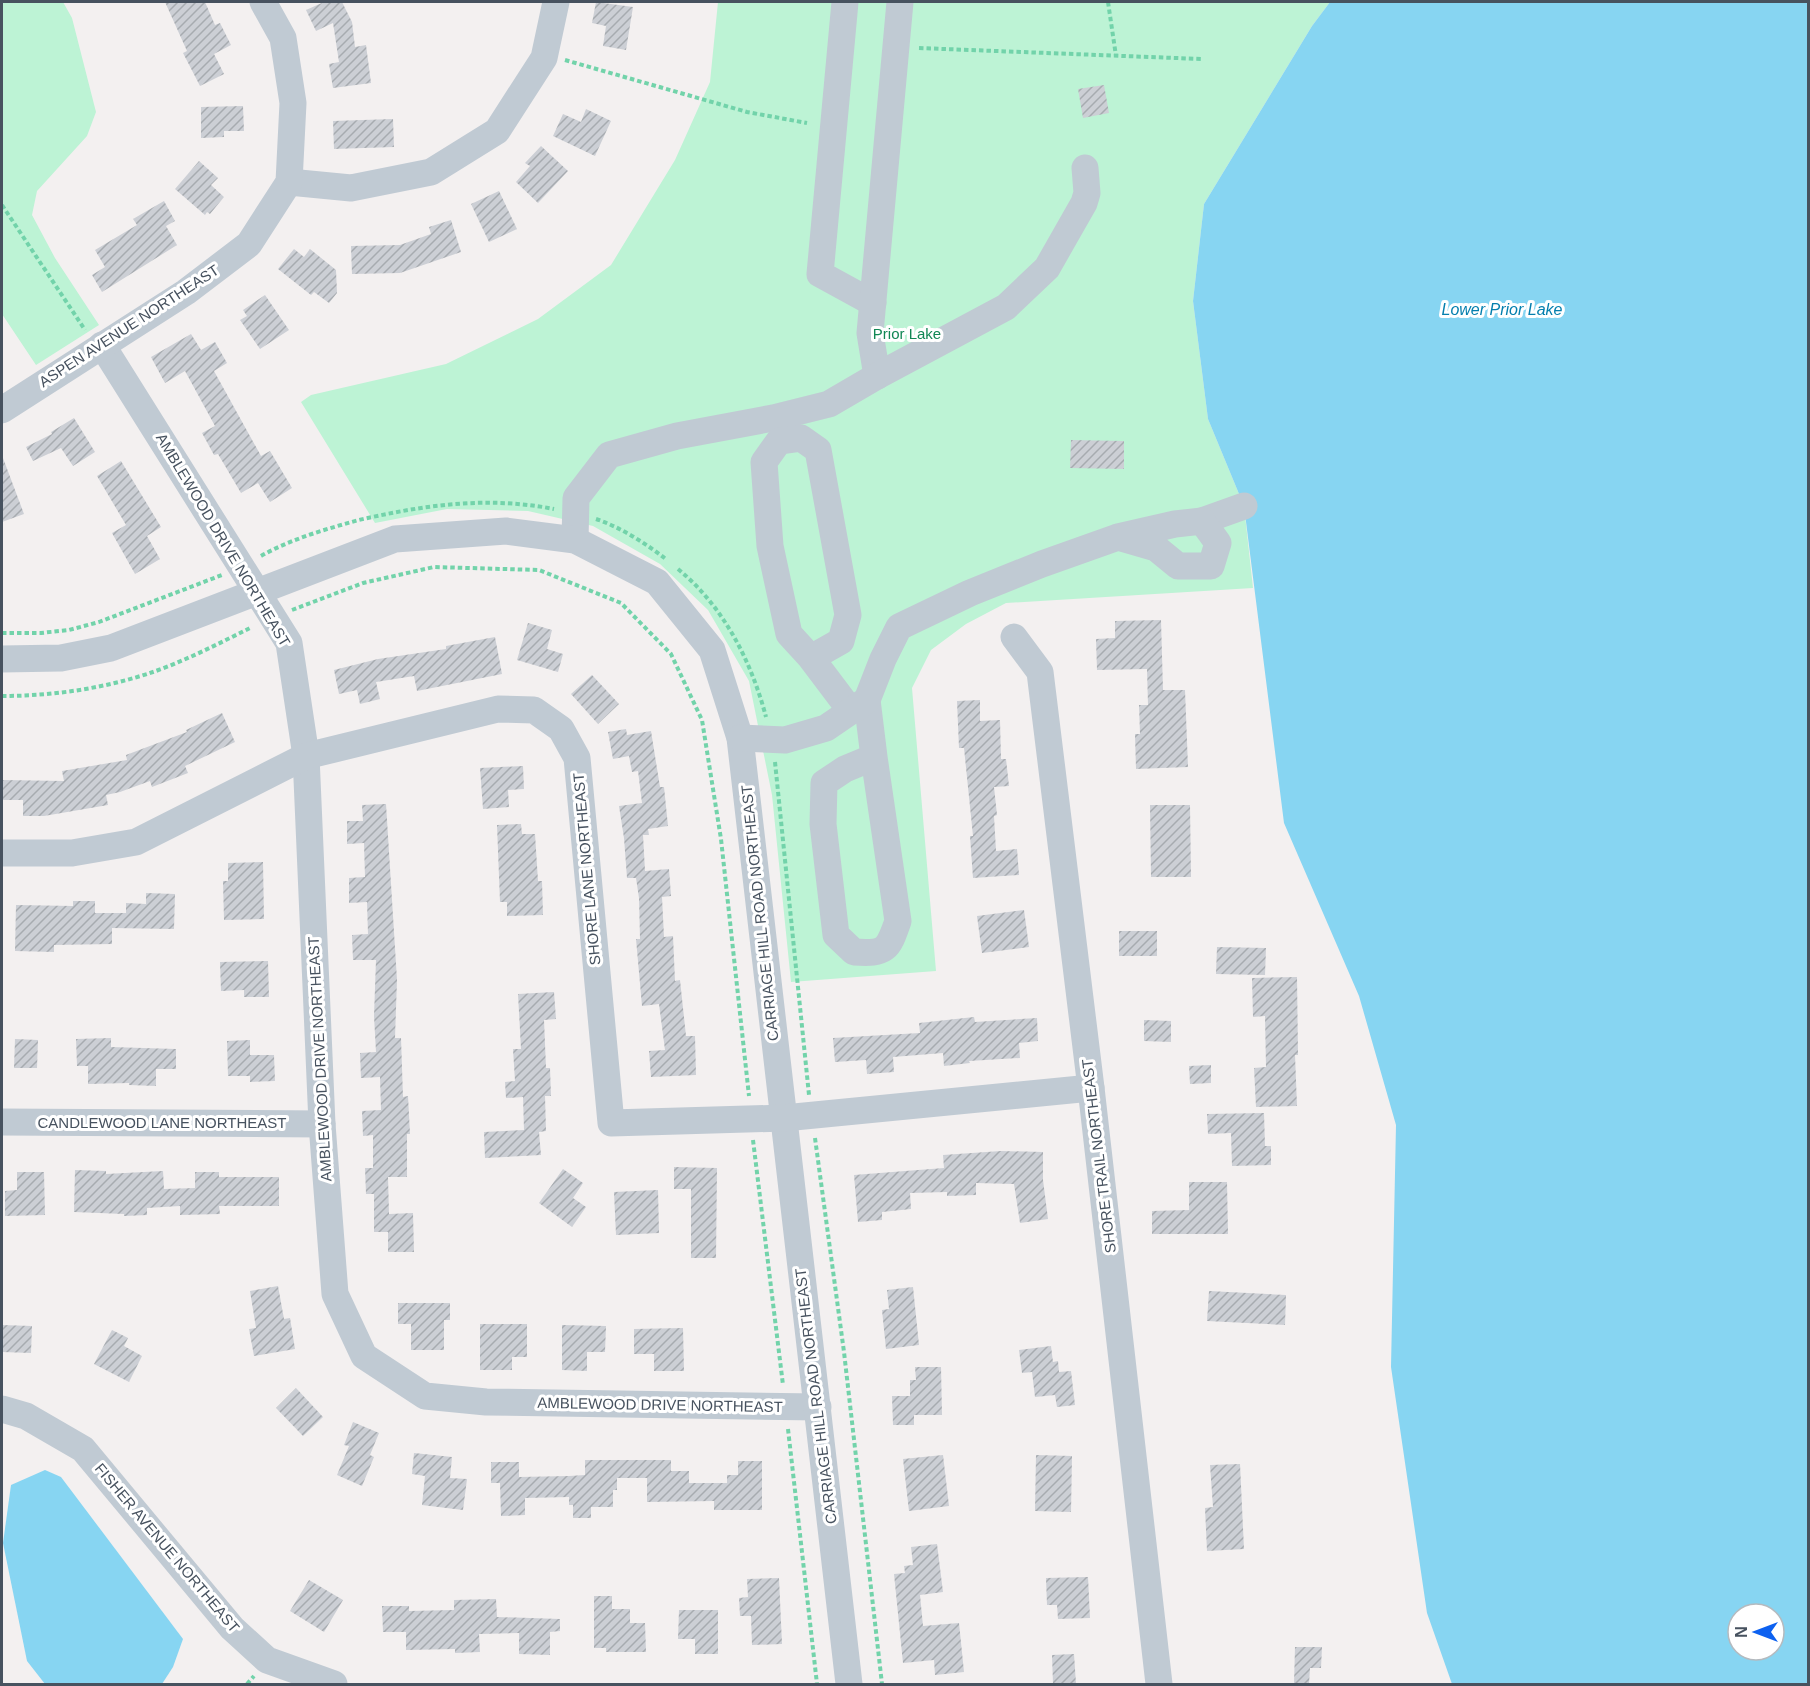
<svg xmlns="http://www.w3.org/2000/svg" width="1810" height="1686" viewBox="0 0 1810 1686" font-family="Arial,sans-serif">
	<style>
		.park { fill: #bdf3d5 }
		.water { fill: #87d5f2; fill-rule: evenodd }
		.building { fill: url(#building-hatch) }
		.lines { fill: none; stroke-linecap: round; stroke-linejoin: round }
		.path { stroke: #72d3aa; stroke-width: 4; stroke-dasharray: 4.5 3; stroke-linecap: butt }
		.minor { stroke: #c0cad3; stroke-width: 27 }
		.labels { text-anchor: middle; stroke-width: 6; stroke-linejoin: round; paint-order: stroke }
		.street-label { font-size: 15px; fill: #47525f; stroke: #fff }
		.park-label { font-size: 15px; fill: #118754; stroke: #fff }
		.water-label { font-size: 16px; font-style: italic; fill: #047fae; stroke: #fff }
	</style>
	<defs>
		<pattern id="building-hatch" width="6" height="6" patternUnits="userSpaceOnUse" patternTransform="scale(1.5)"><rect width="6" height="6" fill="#cccfd5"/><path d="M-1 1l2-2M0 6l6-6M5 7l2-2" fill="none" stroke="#a7abb0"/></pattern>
	</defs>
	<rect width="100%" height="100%" fill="#f3f0f0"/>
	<!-- park -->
	<g class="park">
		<polygon points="2,2 63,2 72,18 96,112 87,136 37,191 32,215 55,258 99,325 36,365 2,314"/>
		<polygon points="718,2 1330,2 1312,26 1204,204 1193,301 1208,419 1244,506 1253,588 1006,603 966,624 931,650 912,688 936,971 791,982 772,795 749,681 708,610 660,564 593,526 528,511 447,509 375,523 301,402 311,395 446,364 538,319 611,265 675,160 710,82"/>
	</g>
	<!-- water -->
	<g class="water">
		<path d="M1330,2H1808V1684H1452L1427,1613L1391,1367L1396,1125L1359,996L1284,823L1244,506L1208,419L1193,301L1204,204L1312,26ZM1738,1614H1774V1650H1738Z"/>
		<polygon points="45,1470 61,1477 183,1639 173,1667 162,1684 45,1684 27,1661 3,1543 11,1485"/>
	</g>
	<!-- building -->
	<g class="building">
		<polygon points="165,2 205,2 215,25 220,23 231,45 214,54 224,74 200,86 183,53 187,51"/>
		<polygon points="324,2 342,2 352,22 355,47 366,45 371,83 333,88 329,64 339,62 333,23 316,31 306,10"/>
		<polygon points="596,2 633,7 626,50 603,46 606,26 592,23"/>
		<polygon points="1104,85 1109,113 1083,118 1078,89"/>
		<polygon points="243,106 244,131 224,131 224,137 201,138 201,107"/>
		<polygon points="586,109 611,121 595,156 553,136 563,114 581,122"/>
		<polygon points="393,119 394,147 334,149 333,121"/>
		<polygon points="541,146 568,171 538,203 516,182 530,166 525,163"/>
		<polygon points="199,161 218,178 211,185 224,197 210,214 207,212 205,215 175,189"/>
		<polygon points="499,191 517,229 489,242 471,204"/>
		<polygon points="164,201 175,221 166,226 177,245 102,292 92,275 105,267 95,250 137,225 133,219"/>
		<polygon points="451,220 461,252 400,273 352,274 351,246 400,245 431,234 429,227"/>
		<polygon points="294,249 304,257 310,249 336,270 337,293 329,303 314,292 311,295 278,269"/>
		<polygon points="265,295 289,330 260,349 240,320 247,316 243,310"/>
		<polygon points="191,334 201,350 215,342 227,363 214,371 261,456 270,451 292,488 270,502 258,483 241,493 218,454 214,455 202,433 215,426 185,371 165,383 151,357"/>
		<polygon points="74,418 95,452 73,466 61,448 33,461 26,447 52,434 51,432"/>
		<polygon points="1071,440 1124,441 1124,469 1070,468"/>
		<polygon points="2,458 3,458 24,514 2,522"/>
		<polygon points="121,461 161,527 147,536 160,559 135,574 112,533 126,525 97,476"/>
		<polygon points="1161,620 1163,690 1185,690 1188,767 1136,769 1135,734 1140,734 1139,705 1148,705 1147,669 1097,670 1096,639 1115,638 1115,621"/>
		<polygon points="528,623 552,630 547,649 563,654 558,672 517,660"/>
		<polygon points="495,637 502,674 417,691 414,676 376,682 380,699 360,704 357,690 339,694 334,670 378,659 446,649 446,646"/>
		<polygon points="592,675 619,704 598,724 571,694"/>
		<polygon points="980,700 980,721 1000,720 1001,759 1006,759 1009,786 994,787 997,815 994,816 996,851 1017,849 1019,875 973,878 970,836 973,836 964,748 959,748 957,701"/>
		<polygon points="222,713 235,742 185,766 188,773 152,787 150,781 120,792 106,795 108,805 44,816 23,816 23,800 2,800 2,780 64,781 62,771 127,760 126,755 187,732 186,730"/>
		<polygon points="626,729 627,735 651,731 660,787 664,787 668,826 648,829 649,835 643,835 645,871 669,869 671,896 662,897 664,937 673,936 675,981 680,980 686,1036 695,1036 696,1075 651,1077 649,1051 665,1050 659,1004 642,1006 636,939 640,939 639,898 636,878 627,878 624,838 619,806 642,803 638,771 632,772 629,756 613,759 608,732"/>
		<polygon points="523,766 524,789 508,790 509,807 483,809 480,768"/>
		<polygon points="386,804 397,980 395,1038 401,1038 403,1097 408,1096 410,1134 407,1134 407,1177 388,1177 389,1214 413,1213 414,1252 388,1252 388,1232 374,1232 374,1194 366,1194 365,1168 373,1168 373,1135 363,1136 362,1111 381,1110 380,1077 361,1078 360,1053 376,1052 374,1016 376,960 353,960 352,935 368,934 367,902 349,903 349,878 365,877 364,843 347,844 347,821 363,821 362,805"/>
		<polygon points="1150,805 1190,805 1191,877 1151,877"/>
		<polygon points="521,824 522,834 535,834 538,881 542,881 543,915 507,916 507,902 500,902 497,825"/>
		<polygon points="263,862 264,919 224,920 223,881 228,881 228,863"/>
		<polygon points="146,893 175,894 174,929 112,928 112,944 54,945 54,952 15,951 16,905 73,906 73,901 95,901 95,913 126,913 126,903 146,904"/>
		<polygon points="1024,910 1029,947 982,953 977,916"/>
		<rect x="1119" y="931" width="38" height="25"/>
		<polygon points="1217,947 1266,948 1265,975 1216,974"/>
		<polygon points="268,961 269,997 244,997 244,990 221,991 220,962"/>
		<polygon points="1297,977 1298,1055 1295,1055 1297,1106 1256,1107 1254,1068 1266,1067 1265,1016 1253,1017 1252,978"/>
		<polygon points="554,992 556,1019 544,1020 546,1068 550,1068 551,1096 545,1096 546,1131 539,1132 541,1155 485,1158 484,1132 524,1130 523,1097 506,1098 505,1082 515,1081 513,1049 521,1049 518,994"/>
		<polygon points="974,1017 975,1022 1037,1018 1038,1041 1019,1043 1020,1058 969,1061 970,1063 944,1066 943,1053 893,1057 894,1072 867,1074 866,1060 835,1062 833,1038 920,1033 919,1023"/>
		<polygon points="1144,1020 1171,1021 1171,1042 1144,1041"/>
		<polygon points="111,1038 111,1047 176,1049 176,1069 156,1069 156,1086 129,1085 129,1083 88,1084 88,1066 77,1066 76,1039"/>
		<polygon points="15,1039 38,1040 37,1068 14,1068"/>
		<polygon points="250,1040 250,1055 274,1055 275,1081 250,1082 250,1076 228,1076 227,1041"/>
		<polygon points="1211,1065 1211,1083 1190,1084 1189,1066"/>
		<polygon points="1264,1113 1265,1146 1271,1146 1271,1165 1232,1166 1231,1133 1208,1134 1207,1114"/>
		<polygon points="1001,1151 1043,1152 1043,1180 1048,1219 1020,1223 1014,1184 976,1183 976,1195 947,1196 947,1192 910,1193 911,1209 882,1212 882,1220 858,1222 854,1175 944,1168 943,1155"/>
		<polygon points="674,1167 717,1168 716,1258 691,1258 691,1189 674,1189"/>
		<polygon points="563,1169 583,1183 573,1198 586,1207 572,1227 539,1203"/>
		<polygon points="75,1170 106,1171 106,1174 163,1171 164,1189 195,1188 195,1172 219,1172 219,1177 279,1177 279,1206 219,1206 220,1214 180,1215 180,1206 147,1208 147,1215 124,1216 124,1214 74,1212"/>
		<polygon points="17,1172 44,1172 45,1215 5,1216 5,1191 17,1190"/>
		<polygon points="1189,1182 1227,1182 1228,1234 1152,1234 1152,1211 1189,1210"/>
		<polygon points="658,1190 659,1233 616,1235 614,1192"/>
		<polygon points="278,1286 284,1319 290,1318 295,1349 254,1356 249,1329 256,1328 250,1291"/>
		<polygon points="913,1287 919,1345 886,1349 882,1310 889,1309 887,1290"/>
		<polygon points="1209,1291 1286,1295 1285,1325 1207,1321"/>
		<polygon points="398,1303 450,1303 450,1320 444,1320 444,1350 411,1350 411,1324 398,1324"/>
		<polygon points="480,1324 527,1324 527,1357 512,1357 512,1370 480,1370"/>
		<polygon points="2,1325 32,1326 31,1353 2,1352"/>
		<polygon points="562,1325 606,1326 605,1352 587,1352 587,1371 562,1370"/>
		<polygon points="683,1328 684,1371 654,1371 654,1354 634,1354 634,1329"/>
		<polygon points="112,1330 128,1338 124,1346 142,1356 129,1382 94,1364"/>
		<polygon points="1051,1346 1053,1362 1058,1361 1059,1372 1071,1371 1075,1405 1057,1407 1055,1395 1035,1397 1032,1372 1022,1373 1019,1350"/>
		<polygon points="915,1367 941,1367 942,1415 914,1415 914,1425 893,1425 892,1396 910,1396 910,1380 916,1380"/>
		<polygon points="296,1388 323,1417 303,1436 276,1408"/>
		<polygon points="353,1422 379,1433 370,1455 374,1457 362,1486 337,1475 349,1446 344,1445"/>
		<polygon points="414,1453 452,1457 450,1478 467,1479 463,1510 422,1505 425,1476 412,1474"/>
		<polygon points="943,1455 949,1506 909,1511 903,1459"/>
		<polygon points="1036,1455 1072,1456 1071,1512 1035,1511"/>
		<polygon points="585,1460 671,1460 671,1471 689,1471 689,1483 727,1483 727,1475 738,1475 738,1461 762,1461 762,1510 714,1510 714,1501 647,1502 647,1478 617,1478 617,1490 613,1490 613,1507 591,1507 591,1518 573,1518 573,1505 569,1505 569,1497 525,1498 525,1515 501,1516 500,1483 491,1483 491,1462 519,1462 519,1477 569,1476 585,1475"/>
		<polygon points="1240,1464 1244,1549 1207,1551 1205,1508 1213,1507 1210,1465"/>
		<polygon points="937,1544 943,1592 920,1595 923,1626 959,1623 964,1672 935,1675 934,1660 903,1663 894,1574 905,1573 904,1566 913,1565 911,1547"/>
		<polygon points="1088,1577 1090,1618 1058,1619 1057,1605 1047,1605 1046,1578"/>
		<polygon points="779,1578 782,1644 752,1645 751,1616 740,1616 739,1598 748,1597 747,1579"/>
		<polygon points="309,1580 343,1600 324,1632 290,1611"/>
		<polygon points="594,1596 612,1596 612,1609 630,1609 630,1623 645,1623 646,1652 606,1652 606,1648 594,1648"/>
		<polygon points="496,1599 497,1617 560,1619 560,1631 550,1632 550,1655 519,1654 519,1633 479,1634 480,1652 455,1653 455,1649 406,1650 406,1632 383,1632 382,1606 409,1606 409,1611 454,1610 454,1600"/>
		<polygon points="679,1610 718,1610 718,1654 695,1654 695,1639 678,1639"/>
		<polygon points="1295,1647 1322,1647 1321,1668 1310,1668 1309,1684 1294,1684"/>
		<polygon points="1074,1654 1076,1684 1053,1684 1052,1655"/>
	</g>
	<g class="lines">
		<!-- path -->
		<g class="path">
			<polyline points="1108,2 1116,56"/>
			<polyline points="919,48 1201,59"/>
			<polyline points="565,60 747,112 807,123"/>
			<polyline points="2,205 85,330"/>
			<path d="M596,519C620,527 647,544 667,560"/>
			<path d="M261,556C291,539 326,529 359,520C424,505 488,496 554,509"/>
			<path d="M678,569C723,606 751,660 766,717"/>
			<polyline points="292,610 363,583 434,567 539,570 621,603 671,654 702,720 721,839 749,1096"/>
			<polyline points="2,633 41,633 69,630 99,622 222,575"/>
			<path d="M2,696C51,696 100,689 147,674C181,663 220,643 252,627"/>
			<polyline points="775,762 809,1095"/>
			<polyline points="815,1138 844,1352 882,1684"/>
			<polyline points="753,1140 783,1385"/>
			<polyline points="788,1429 817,1684"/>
			<polyline points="247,1684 254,1676"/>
		</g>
		<!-- minor -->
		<g class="minor">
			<polyline points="845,2 820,274 873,303"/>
			<polyline points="289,182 351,188 431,172 497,131 544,58 556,2"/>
			<polyline points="102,345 289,643 306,756 322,1124 335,1294 364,1356 425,1396 486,1402 818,1407"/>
			<polyline points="877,376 870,333 900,2"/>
			<polyline points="2,410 186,292 249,244 289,182 293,103 283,38 263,2"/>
			<polyline points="1202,521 1244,506"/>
			<polyline points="575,540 576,498 609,455 677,436 773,418 829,404 877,376 1006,307 1047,268 1084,203 1087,193 1085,168"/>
			<polyline points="1014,637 1040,672 1091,1088 1159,1684"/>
			<polyline points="811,658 789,634 770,546 764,462 779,441 801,438 818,450 848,615 841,641 811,658 851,711"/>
			<polyline points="2,659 61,658 111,648 395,539 506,531 575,540 657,582 712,650 740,738 849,1684"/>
			<path d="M867,700L874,757L845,769L824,783L823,824L836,935L854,952C886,954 888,950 898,921L874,757"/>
			<polyline points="740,738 785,740 826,728 867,700 883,659 899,627 970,593 1042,564 1118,537 1156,548 1178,566 1211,566 1218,543 1202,521 1175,524 1118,537"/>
			<polyline points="2,853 72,853 136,842 306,756 498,709 534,710 561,729 577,758 611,1123 784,1118 1091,1088"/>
			<polyline points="2,1122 322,1124"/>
			<polyline points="2,1409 26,1416 83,1449 232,1628 267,1660 334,1684"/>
		</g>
	</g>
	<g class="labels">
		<!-- street labels -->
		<g class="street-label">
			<text transform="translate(129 326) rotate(-33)" y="5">ASPEN AVENUE NORTHEAST</text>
			<text transform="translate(223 540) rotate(59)" y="5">AMBLEWOOD DRIVE NORTHEAST</text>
			<text transform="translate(587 869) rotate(-95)" y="5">SHORE LANE NORTHEAST</text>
			<text transform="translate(760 913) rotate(-96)" y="5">CARRIAGE HILL ROAD NORTHEAST</text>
			<text transform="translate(320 1059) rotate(-93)" y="5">AMBLEWOOD DRIVE NORTHEAST</text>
			<text x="162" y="1128">CANDLEWOOD LANE NORTHEAST</text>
			<text transform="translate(1099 1156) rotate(-97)" y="5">SHORE TRAIL NORTHEAST</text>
			<text transform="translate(816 1396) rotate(-97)" y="5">CARRIAGE HILL ROAD NORTHEAST</text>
			<text transform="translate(660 1405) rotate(1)" y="5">AMBLEWOOD DRIVE NORTHEAST</text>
			<text transform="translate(167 1548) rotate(50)" y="5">FISHER AVENUE NORTHEAST</text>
		</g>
		<!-- park labels -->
		<g class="park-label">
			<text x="907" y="339">Prior Lake</text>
		</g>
		<!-- water labels -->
		<g class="water-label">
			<text x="1502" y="315">Lower Prior Lake</text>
		</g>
	</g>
	<!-- border -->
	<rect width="1810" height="1686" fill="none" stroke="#47525f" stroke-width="6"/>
	<!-- north arrow -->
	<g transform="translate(1756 1632) rotate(270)"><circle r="28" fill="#ffffff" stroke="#b5babf" stroke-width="1.5"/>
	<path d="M0-4.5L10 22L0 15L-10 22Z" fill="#0d61f0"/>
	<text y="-9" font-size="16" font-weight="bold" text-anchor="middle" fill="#47525f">N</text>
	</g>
</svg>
